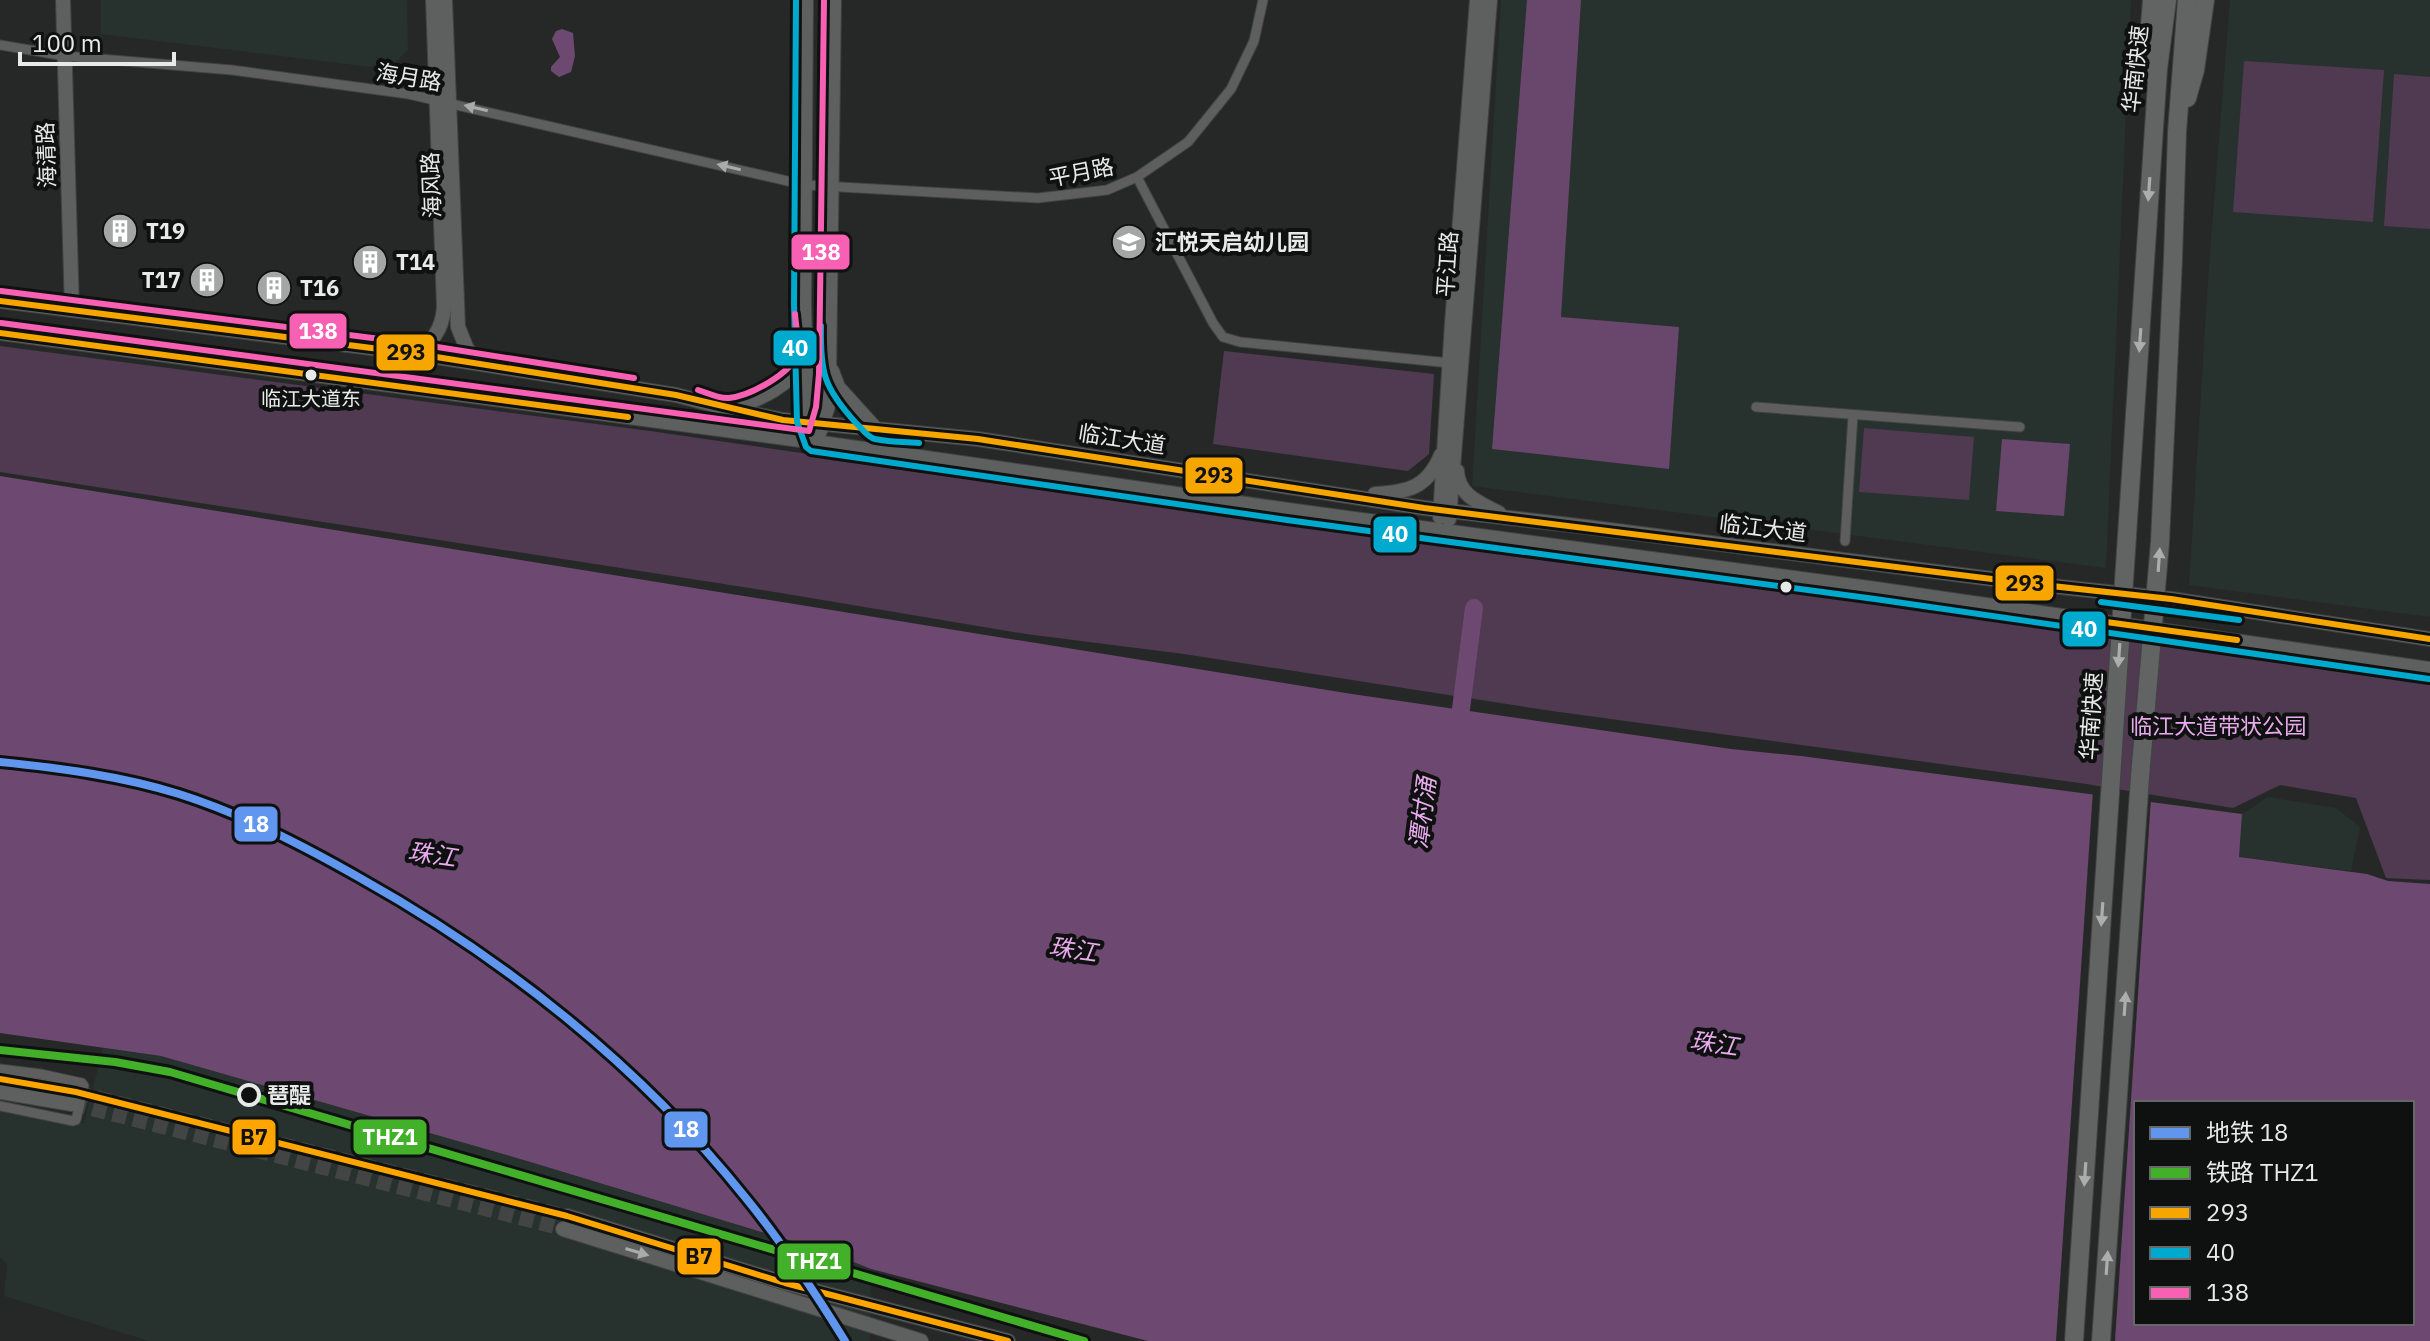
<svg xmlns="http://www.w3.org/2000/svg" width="2430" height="1341" viewBox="0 0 2430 1341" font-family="'IBM Plex Sans','Noto Sans SC',sans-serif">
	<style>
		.built { fill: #27312e }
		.green { fill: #4f3a51 }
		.forest { fill: #69466c }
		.water { fill: #6d4870; fill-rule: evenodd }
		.pier { fill: #262827 }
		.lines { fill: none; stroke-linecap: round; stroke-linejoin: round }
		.river { stroke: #6d4870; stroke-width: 18 }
		.secondary-tunnel { stroke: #434544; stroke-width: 14; stroke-dasharray: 14 7; stroke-linecap: butt }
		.street-casing { stroke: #414342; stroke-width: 11 }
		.secondary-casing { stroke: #414342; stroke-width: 16 }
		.highway-casing { stroke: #414342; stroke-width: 20 }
		.street { stroke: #5d5e5d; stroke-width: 9 }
		.secondary { stroke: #5e5f5f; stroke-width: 14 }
		.highway { stroke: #626463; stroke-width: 18 }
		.highway-bridge-casing { stroke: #414342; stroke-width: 20; stroke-linecap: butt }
		.highway-bridge { stroke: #626463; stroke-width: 18 }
		.bus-1-casing { stroke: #0f1111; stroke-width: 12 }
		.bus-2-casing { stroke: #0f1111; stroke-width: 12 }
		.bus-3-casing { stroke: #0f1111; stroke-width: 12 }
		.bus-4-casing { stroke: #0f1111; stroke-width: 12 }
		.bus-1 { stroke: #f7a600; stroke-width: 6 }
		.bus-2 { stroke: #00a9ce; stroke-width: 6 }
		.bus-3 { stroke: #f860b3; stroke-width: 6 }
		.bus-4 { stroke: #ffa500; stroke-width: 6 }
		.rail-1-casing { stroke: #0f1111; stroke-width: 14 }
		.rail-1 { stroke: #43b02a; stroke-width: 8 }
		.metro-1-casing { stroke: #0f1111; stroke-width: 14 }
		.metro-1 { stroke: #6096ee; stroke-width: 8 }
		.oneway { fill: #a9abaa }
		.oneway2 { fill: #abaead }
		.oneway3 { fill: #a9abab }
		.bus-dot { fill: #e7eae9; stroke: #0f1111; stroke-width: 3 }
		.stop-dot { fill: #0f1111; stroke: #e7eae9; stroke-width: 4 }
		.labels { text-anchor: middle; stroke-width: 8; stroke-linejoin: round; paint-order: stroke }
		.bus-label { font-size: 20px; fill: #e7eae9; stroke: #0f1111 }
		.street-label { font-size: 22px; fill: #e7eae9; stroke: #0f1111 }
		.poi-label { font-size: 22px; font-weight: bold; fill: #e7eae9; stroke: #0f1111; text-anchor: start }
		.park-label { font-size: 22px; fill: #e8a9ec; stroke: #0f1111 }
		.stop-label { font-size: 22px; font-weight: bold; fill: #e7eae9; stroke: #0f1111; text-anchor: start }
		.water-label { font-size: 24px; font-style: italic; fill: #e9aaee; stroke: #0f1111 }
		.line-badge { stroke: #0f1111; stroke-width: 3 }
		.badge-label { font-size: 22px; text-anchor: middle; font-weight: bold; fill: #fff }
		.pale-badge-label { font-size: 22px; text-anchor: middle; font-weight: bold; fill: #111 }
	</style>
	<rect width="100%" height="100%" fill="#262827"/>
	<!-- built -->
	<g class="built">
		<polygon points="101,0 407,0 408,49 395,63 370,67 101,34"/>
		<polygon points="1501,0 2131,0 2106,568 1472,486"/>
		<polygon points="2230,0 2430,0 2430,617 2189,585 2209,265"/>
		<polygon points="2268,797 2336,808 2360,827 2351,871 2238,857 2242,814"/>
		<polygon points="103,1048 161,1056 527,1161 831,1253 871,1269 870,1341 149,1341 4,1296 7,1264 0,1257 0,1110 84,1123"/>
	</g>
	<!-- green -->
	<g class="green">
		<polygon points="2244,61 2384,70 2373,222 2233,212"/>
		<polygon points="2394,74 2430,77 2430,229 2384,226"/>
		<polygon points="0,346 650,431 863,462 1263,516 1802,594 2260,653 2430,682 2430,880 2386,878 2356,798 2280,785 2233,808 2080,783 1552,711 1184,654 1026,634 769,591 0,472"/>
		<polygon points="1224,351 1434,374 1429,454 1408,471 1213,444"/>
		<polygon points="1864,428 1974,437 1969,500 1859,492"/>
	</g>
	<!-- forest -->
	<g class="forest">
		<polygon points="1527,0 1581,0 1561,317 1679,327 1669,469 1492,449"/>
		<polygon points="2002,439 2070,444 2064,516 1996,511"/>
	</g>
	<!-- water -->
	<g class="water">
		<polygon points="562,29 573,33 575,56 571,72 559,77 551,71 551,67 560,57 552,39 556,31"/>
		<path d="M0,476L1352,694L1731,749L1801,756L2242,814L2239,857L2367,874L2388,881L2430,884V1341H1148L871,1269L831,1253L527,1161L161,1056L0,1033ZM2136,1103H2412V1323H2136Z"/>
	</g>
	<!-- pier -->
	<polygon class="pier" points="2093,790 2151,798 2115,1341 2056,1341"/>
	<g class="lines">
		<!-- river -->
		<polyline class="river" points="1458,732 1474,608"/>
		<!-- secondary-tunnel -->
		<g class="secondary-tunnel">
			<polyline points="76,1092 567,1216"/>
			<polyline points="72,1104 563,1229"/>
		</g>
		<!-- street casing -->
		<g class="street-casing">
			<g id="street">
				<polyline points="0,45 65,56 232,70 408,94 805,185 1038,198 1107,190 1137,177 1188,142 1231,89 1254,41 1263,0"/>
				<polyline points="1137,177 1213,323 1223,337 1240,342 1450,363"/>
				<polyline points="1756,407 2020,427"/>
				<polyline points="1845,541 1853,415"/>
				<polyline points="0,1069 41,1074 82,1083 84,1086 76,1120 73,1121 0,1106"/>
			</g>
		</g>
		<!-- secondary casing -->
		<g class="secondary-casing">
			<g id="secondary">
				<polyline points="63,0 72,310"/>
				<polyline points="445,0 458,327 467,349 478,363"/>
				<polyline points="806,0 804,304 807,422 810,430"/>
				<polyline points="0,301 411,353 676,395 729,409 783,420 978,439 1424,508 1587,527 2024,583 2171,599 2430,639"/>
				<polyline points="0,333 815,442 1288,510 1876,589 2430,669"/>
				<path d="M412,353C433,342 442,331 444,307L433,0"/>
				<polyline points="832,371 838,387 876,429"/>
				<path d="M732,408C762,399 788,386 806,359"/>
				<polyline points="820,431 828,406 829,374 834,0"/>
				<path d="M1457,471C1458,495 1479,503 1499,513"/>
				<path d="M1375,494C1408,492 1427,488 1441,455"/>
				<polyline points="1440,517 1452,323 1477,0"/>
				<polyline points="1449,519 1490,0"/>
				<polyline points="0,1079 76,1092"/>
				<polyline points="0,1092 72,1104"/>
				<polyline points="567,1216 785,1283 1008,1341"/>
				<polyline points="563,1229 921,1341"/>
			</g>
		</g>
		<!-- highway casing -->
		<g class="highway-casing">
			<g id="highway">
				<polyline points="2146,73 2152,0"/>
				<polyline points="2187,98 2195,70 2205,0"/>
				<polyline points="2173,259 2177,132 2187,0"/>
				<polyline points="2145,262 2158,69 2167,0"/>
				<polyline points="2101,1341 2140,777"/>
			</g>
		</g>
		<!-- street -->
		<use href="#street" class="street"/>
		<!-- secondary -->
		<use href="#secondary" class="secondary"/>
		<!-- highway -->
		<use href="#highway" class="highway"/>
		<!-- highway-bridge casing -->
		<g class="highway-bridge-casing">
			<g id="highway-bridge">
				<polyline points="2140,777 2160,542 2173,259"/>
				<polyline points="2074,1341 2145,262"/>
			</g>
		</g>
		<!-- highway-bridge -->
		<use href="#highway-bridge" class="highway-bridge"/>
		<!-- bus-1 casing -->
		<g class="bus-1-casing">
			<g id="bus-1">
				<polyline points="0,301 411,353 676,395 783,420 978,439 1424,508 2024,583 2171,599 2430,639"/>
				<polyline points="0,333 628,417"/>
				<polyline points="2099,621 2237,640"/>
			</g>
		</g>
		<!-- bus-2 casing -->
		<g class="bus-2-casing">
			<g id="bus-2">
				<polyline points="796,0 794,304 797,422 806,447 811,451 1287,520 1875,599 2429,679"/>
				<path d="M821,326C820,373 824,388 856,423C862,428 867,437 875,439C889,442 905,442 919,443"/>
				<polyline points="2101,602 2239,620"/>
			</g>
		</g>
		<!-- bus-3 casing -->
		<g class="bus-3-casing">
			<g id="bus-3">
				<polyline points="1,291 412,343 634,378"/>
				<polyline points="1,323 809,431 816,407 819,374 824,0"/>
				<path d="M698,390C708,393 719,399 729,398C749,396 792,374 797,353C799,341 796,327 795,314"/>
			</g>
		</g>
		<!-- bus-4 casing -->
		<g class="bus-4-casing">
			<polyline id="bus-4" points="0,1079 76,1092 567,1216 785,1283 1008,1341"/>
		</g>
		<!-- bus-1 -->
		<use href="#bus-1" class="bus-1"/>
		<!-- bus-2 -->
		<use href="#bus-2" class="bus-2"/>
		<!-- bus-3 -->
		<use href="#bus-3" class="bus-3"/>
		<!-- bus-4 -->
		<use href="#bus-4" class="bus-4"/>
		<!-- rail-1 casing -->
		<g class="rail-1-casing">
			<polyline id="rail-1" points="0,1050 115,1062 170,1072 1084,1341"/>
		</g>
		<!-- rail-1 -->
		<use href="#rail-1" class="rail-1"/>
		<!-- metro-1 casing -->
		<g class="metro-1-casing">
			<path id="metro-1" d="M0,762C60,768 121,776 179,794C242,814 302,845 360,878C505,959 641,1067 745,1197C782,1242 814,1291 845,1341"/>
		</g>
		<!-- metro-1 -->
		<use href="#metro-1" class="metro-1"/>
	</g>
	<!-- one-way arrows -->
	<defs><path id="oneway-solid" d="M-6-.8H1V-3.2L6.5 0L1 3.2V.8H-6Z" transform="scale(2)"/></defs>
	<g class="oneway">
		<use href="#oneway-solid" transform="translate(476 108) rotate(-167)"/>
		<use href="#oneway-solid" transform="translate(729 167) rotate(-167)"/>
	</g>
	<g class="oneway2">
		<use href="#oneway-solid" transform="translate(2149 189) rotate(94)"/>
		<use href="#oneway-solid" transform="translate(2140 340) rotate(94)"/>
		<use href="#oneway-solid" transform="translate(2159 560) rotate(-86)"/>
		<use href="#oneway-solid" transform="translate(2119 655) rotate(94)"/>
		<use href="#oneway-solid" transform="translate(2102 914) rotate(94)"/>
		<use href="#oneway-solid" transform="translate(2125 1004) rotate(-86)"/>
		<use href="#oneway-solid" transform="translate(2085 1174) rotate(94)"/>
		<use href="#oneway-solid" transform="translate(2107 1263) rotate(-86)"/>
	</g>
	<use class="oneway3" href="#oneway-solid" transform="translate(637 1252) rotate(17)"/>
	<!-- icons -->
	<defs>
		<g id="building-disc" transform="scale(1.8)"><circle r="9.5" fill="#a3a6a5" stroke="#0f1111"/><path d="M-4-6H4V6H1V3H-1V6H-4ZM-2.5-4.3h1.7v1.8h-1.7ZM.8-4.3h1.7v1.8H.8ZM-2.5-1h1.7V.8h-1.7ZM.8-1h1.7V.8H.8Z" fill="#fff"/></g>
		<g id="school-disc" transform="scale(1.8)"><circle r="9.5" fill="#a3a6a5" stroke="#0f1111"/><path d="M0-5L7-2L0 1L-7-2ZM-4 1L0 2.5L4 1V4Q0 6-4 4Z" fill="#fff"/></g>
	</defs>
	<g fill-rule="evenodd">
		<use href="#building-disc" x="120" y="231"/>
		<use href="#school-disc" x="1129" y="242"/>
		<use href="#building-disc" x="370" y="262"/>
		<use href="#building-disc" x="207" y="280"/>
		<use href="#building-disc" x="274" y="288"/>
	</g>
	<!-- markers -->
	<g class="bus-dot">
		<circle cx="311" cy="375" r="7"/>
		<circle cx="1786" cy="587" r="7"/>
	</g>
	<circle class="stop-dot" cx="249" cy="1095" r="10"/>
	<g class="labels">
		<!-- bus labels -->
		<g class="bus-label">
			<text x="311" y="406">临江大道东</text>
		</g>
		<!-- street labels -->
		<g class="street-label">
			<text transform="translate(2135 69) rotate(-84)" y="8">华南快速</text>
			<text transform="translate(409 77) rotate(10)" y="8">海月路</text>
			<text transform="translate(46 155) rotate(-92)" y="8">海清路</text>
			<text transform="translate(1081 172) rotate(-11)" y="8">平月路</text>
			<text transform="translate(431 185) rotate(-92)" y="8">海风路</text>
			<text transform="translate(1447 264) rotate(-86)" y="8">平江路</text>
			<text transform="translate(1122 439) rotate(9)" y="8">临江大道</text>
			<text transform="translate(1763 528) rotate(7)" y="8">临江大道</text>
			<text transform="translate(2091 716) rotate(-86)" y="8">华南快速</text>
		</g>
		<!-- poi labels -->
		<g class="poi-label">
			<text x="146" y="239">T19</text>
			<text x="1155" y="250">汇悦天启幼儿园</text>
			<text x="396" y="270">T14</text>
			<text x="181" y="288" text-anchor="end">T17</text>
			<text x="300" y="296">T16</text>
		</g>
		<!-- park labels -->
		<g class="park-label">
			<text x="2218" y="734">临江大道带状公园</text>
		</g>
		<!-- stop labels -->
		<g class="stop-label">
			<text x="267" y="1103">琶醍</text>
		</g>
		<!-- water labels -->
		<g class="water-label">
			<text transform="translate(1423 813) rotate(-83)" y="8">潭村涌</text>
			<text transform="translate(432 855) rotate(8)" y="8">珠江</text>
			<text transform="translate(1073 950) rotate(8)" y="8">珠江</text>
			<text transform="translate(1714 1044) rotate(8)" y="8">珠江</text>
		</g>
	</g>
	<g class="line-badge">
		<rect x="790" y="233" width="61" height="38" rx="8" fill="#f860b3"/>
		<rect x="288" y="312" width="60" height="38" rx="8" fill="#f860b3"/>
		<rect x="772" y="329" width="46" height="38" rx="8" fill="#00a9ce"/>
		<rect x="375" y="333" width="61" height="39" rx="8" fill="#f7a600"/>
		<rect x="1184" y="456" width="60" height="39" rx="8" fill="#f7a600"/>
		<rect x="1372" y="515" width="46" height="39" rx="8" fill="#00a9ce"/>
		<rect x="1994" y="564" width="61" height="38" rx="8" fill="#f7a600"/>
		<rect x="2061" y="610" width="46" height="38" rx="8" fill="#00a9ce"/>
		<rect x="233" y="805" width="46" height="38" rx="8" fill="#6096ee"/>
		<rect x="663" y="1110" width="46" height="39" rx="8" fill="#6096ee"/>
		<rect x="352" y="1118" width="76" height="38" rx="8" fill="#43b02a"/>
		<rect x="231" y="1118" width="46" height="38" rx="8" fill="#ffa500"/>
		<rect x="676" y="1237" width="46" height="39" rx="8" fill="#ffa500"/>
		<rect x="776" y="1242" width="76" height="39" rx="8" fill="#43b02a"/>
	</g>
	<g class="badge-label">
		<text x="821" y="260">138</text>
		<text x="318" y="339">138</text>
		<text x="795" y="356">40</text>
		<text x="1395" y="542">40</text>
		<text x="2084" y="637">40</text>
		<text x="256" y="832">18</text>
		<text x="686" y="1137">18</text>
		<text x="390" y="1145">THZ1</text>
		<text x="814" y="1269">THZ1</text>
	</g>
	<g class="pale-badge-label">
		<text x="406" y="360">293</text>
		<text x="1214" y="483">293</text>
		<text x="2025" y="591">293</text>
		<text x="254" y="1145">B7</text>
		<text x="699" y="1264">B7</text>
	</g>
	<!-- legend -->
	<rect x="2134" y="1101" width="280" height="224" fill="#0f1111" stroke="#656867" stroke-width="2"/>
	<rect x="2150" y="1127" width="40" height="12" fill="#6096ee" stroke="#656867" stroke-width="2"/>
	<text x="2206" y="1141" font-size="24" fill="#e7eae9">地铁 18</text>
	<rect x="2150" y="1167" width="40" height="12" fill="#43b02a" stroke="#656867" stroke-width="2"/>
	<text x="2206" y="1181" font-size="24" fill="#e7eae9">铁路 THZ1</text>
	<rect x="2150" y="1207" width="40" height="12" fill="#f7a600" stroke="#656867" stroke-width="2"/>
	<text x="2206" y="1221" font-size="24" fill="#e7eae9">293</text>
	<rect x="2150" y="1247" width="40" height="12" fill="#00a9ce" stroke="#656867" stroke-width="2"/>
	<text x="2206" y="1261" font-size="24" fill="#e7eae9">40</text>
	<rect x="2150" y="1287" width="40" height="12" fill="#f860b3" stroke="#656867" stroke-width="2"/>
	<text x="2206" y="1301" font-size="24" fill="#e7eae9">138</text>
	<!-- scale -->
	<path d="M20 52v12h154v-12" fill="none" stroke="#e7eae9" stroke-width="4"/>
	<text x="32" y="52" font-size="24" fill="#e7eae9" stroke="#0f1111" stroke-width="6" paint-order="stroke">100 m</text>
</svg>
